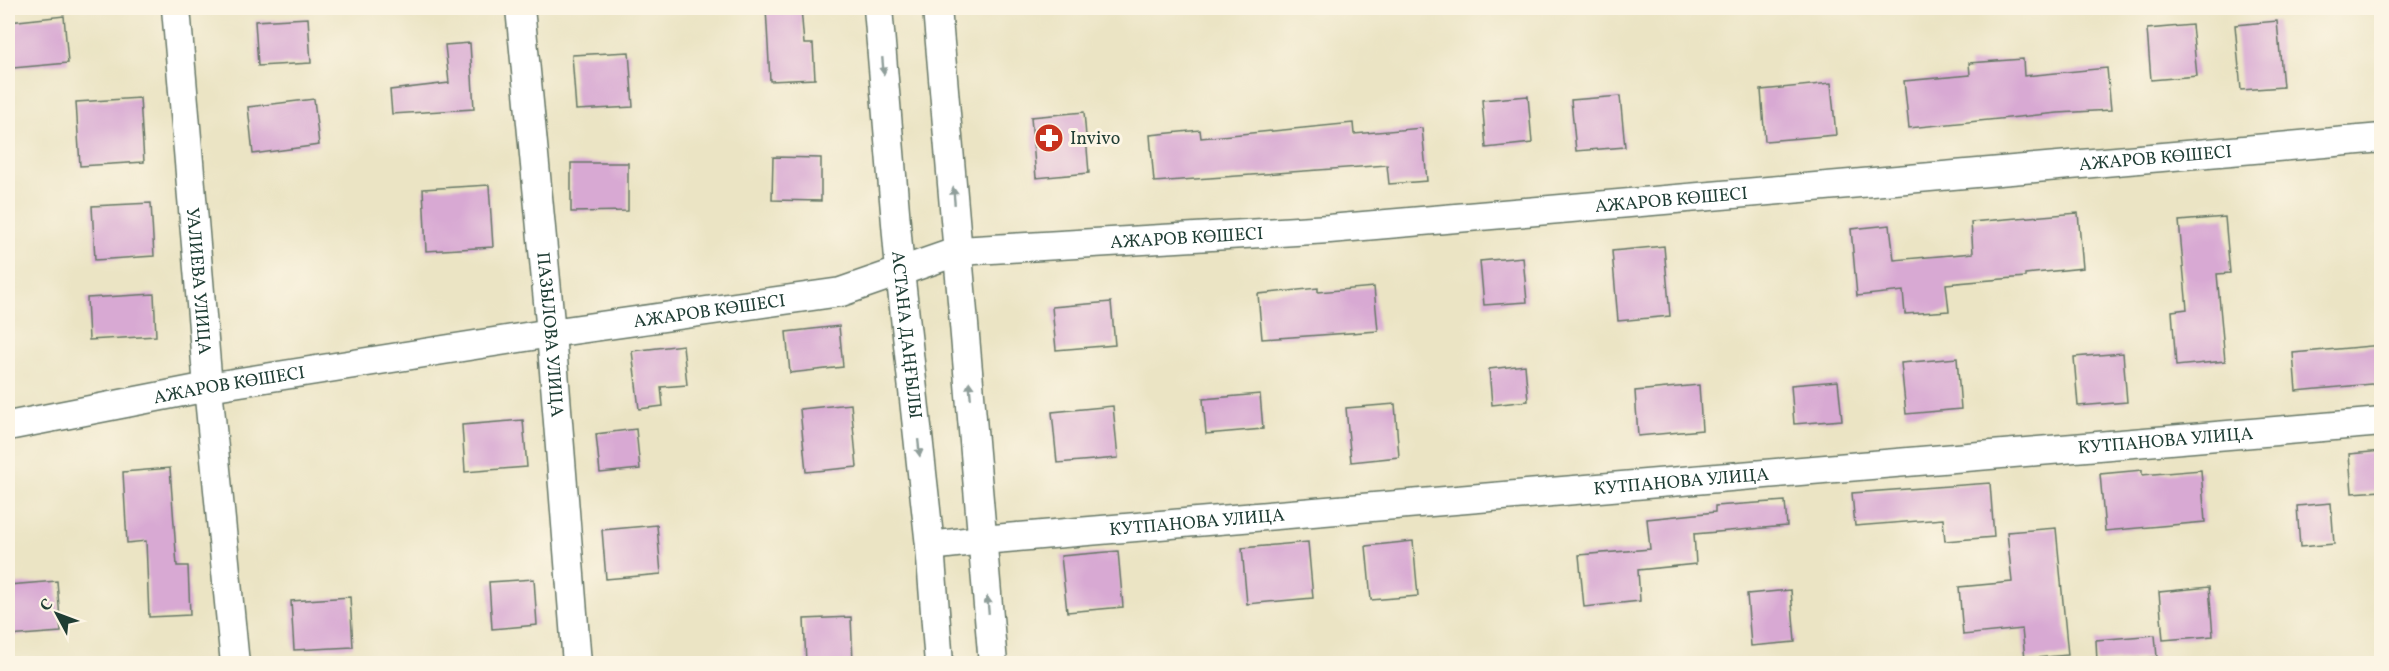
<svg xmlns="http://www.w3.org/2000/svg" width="2389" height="671" viewBox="0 0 2389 671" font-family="Vollkorn,serif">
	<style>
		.building { fill: #d8a9d3 }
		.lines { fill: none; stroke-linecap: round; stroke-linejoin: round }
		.minor-casing { stroke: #676; stroke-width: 31 }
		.minor { stroke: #fff; stroke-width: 28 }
		.oneway { fill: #8f9e9a }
		.labels { text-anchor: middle; stroke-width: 6; stroke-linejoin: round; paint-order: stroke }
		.poi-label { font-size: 18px; fill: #1f3d34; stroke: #fcf5e5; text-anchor: start }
		.street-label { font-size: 18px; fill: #1f3d34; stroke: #fcf5e5 }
	</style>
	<rect width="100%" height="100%" fill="#fcf5e5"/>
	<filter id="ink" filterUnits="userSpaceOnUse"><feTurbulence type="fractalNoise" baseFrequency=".0167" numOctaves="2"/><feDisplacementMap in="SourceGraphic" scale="12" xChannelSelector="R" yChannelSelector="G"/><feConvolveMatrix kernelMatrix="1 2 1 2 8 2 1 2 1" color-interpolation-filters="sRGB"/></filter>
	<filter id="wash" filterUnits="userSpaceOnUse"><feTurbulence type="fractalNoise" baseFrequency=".008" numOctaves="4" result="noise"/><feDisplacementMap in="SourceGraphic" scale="24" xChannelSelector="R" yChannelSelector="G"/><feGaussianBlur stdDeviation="1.35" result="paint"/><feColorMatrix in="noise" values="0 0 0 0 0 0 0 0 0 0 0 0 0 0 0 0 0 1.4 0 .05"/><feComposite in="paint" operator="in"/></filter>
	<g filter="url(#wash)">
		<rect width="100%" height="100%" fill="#ebe4c4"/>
		<g id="blocks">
			<!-- building -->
			<g class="building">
				<polygon points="766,8 801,8 804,44 813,44 815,79 770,81"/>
				<polygon points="64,16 68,63 13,68 9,22"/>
				<polygon points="308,18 311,63 258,66 255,21"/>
				<polygon points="2277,21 2283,87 2241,90 2235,25"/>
				<polygon points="2192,25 2197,76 2151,80 2147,29"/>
				<polygon points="470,43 474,109 392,114 390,90 449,83 445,45"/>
				<polygon points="629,52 633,107 576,110 572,55"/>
				<polygon points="2023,59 2024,76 2107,68 2111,110 2058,113 1909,128 1904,81 1970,75 1969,63"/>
				<polygon points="1831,83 1836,135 1765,141 1761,90"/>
				<polygon points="1528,96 1532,143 1486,148 1482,100"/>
				<polygon points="1620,96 1625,147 1576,151 1571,100"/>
				<polygon points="140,98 144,162 80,166 76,102"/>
				<polygon points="314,99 319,145 253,154 248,107"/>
				<polygon points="1084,112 1089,173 1036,178 1031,117"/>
				<polygon points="1353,123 1354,134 1422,128 1427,181 1389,184 1387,165 1154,182 1150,135 1200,130 1201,138"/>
				<polygon points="773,157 821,158 821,201 772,200"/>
				<polygon points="571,163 628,163 628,211 571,212"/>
				<polygon points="489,185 493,247 426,251 423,189"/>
				<polygon points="151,203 154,256 95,260 92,206"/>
				<polygon points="2078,213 2083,268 2025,274 2025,277 1946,284 1949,311 1905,314 1903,291 1857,296 1851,229 1890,225 1894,260 1973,253 1971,222"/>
				<polygon points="2225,217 2230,273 2217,274 2225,361 2176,366 2172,311 2187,309 2179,221"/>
				<polygon points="1664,246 1670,316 1618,321 1612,251"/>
				<polygon points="1523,257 1527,302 1484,305 1480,261"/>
				<polygon points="1374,287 1378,331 1262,339 1258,294 1318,288 1318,292"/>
				<polygon points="154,294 156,336 89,340 87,298"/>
				<polygon points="1111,302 1115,345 1056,350 1052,307"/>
				<polygon points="839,326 843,367 790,373 786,332"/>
				<polygon points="683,345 687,385 661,387 663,406 639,409 632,351"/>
				<polygon points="2382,345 2382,383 2296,391 2293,353"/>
				<polygon points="2123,353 2127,402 2078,406 2074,357"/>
				<polygon points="1957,358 1961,409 1906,414 1901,363"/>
				<polygon points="1525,365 1528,401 1492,405 1489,369"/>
				<polygon points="1838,381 1842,420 1794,424 1791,385"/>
				<polygon points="1699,385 1702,430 1638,436 1635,391"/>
				<polygon points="1260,394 1263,429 1206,434 1203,399"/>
				<polygon points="851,404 857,467 806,472 800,409"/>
				<polygon points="1395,404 1399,457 1351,462 1346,408"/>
				<polygon points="1113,406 1118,458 1057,463 1052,412"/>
				<polygon points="523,420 527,467 465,472 462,425"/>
				<polygon points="636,429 640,469 600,473 596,434"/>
				<polygon points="2382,451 2382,491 2352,493 2349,454"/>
				<polygon points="170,468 177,566 188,566 190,615 149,617 146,541 127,543 123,472"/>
				<polygon points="2142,470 2142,475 2201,470 2205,522 2105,531 2100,474"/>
				<polygon points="1990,483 1994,537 1945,541 1943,519 1855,526 1852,493"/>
				<polygon points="1785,501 1787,526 1694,534 1696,564 1638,570 1640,601 1584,607 1579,555 1650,549 1647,519 1715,512 1715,506"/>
				<polygon points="2331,503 2334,544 2300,547 2297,506"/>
				<polygon points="657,525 661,574 606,579 602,530"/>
				<polygon points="2056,528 2068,655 2025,659 2022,629 1963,635 1959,587 2012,582 2007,532"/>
				<polygon points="1413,541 1418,596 1371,600 1366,546"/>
				<polygon points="1308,542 1313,598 1247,604 1242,548"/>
				<polygon points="1118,551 1123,607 1067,612 1061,556"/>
				<polygon points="534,579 537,625 492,629 489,582"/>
				<polygon points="57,581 61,632 8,636 8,585"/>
				<polygon points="2209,587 2213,636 2163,640 2159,592"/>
				<polygon points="1791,590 1795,642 1751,646 1747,594"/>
				<polygon points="350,597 353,647 294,650 291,601"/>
				<polygon points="851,617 853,663 806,663 804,619"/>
				<polygon points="2155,635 2157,657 2097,662 2096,640"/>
			</g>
		</g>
	</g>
	<g filter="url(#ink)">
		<use href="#blocks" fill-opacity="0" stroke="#676" stroke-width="1.5"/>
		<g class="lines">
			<!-- minor casing -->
			<g class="minor-casing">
				<g id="minor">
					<path id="s1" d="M176,8L208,387L235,664"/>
					<path id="s2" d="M520,8L551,333L577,664"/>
					<path id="s3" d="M878,8L900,271L930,546L939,664"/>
					<polyline points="937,8 993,664"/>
					<path id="s4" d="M8,426L208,387L551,333L841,292L959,251L1329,229L2382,138"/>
					<path id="s5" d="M930,546L982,540L2382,422"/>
				</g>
			</g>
			<!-- minor -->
			<use href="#minor" class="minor"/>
		</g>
		<!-- one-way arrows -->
		<defs><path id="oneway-solid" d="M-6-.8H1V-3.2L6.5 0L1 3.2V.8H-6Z" transform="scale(1.5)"/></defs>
		<g class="oneway">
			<use href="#oneway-solid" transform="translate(883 66) rotate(85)"/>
			<use href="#oneway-solid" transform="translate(954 196) rotate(-95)"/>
			<use href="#oneway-solid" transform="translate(970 390) rotate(-95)"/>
			<use href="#oneway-solid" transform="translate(919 448) rotate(84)"/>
			<use href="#oneway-solid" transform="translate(988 605) rotate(-95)"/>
		</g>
	</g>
	<!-- icons -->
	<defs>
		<g id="pharmacy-disc" transform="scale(1.5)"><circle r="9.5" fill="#c8321e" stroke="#fcf5e5"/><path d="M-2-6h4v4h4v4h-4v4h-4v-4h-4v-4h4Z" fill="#fff"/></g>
	</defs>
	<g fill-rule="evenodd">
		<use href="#pharmacy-disc" x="1049" y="138"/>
	</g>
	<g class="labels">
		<!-- poi labels -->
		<g class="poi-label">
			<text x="1070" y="144">Invivo</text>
		</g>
		<!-- street labels -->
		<g class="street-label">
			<text dy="6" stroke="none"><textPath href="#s4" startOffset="2169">АЖАРОВ КӨШЕСІ</textPath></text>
			<text dy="6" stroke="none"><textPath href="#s4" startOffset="1683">АЖАРОВ КӨШЕСІ</textPath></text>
			<text dy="6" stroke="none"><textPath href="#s4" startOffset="1197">АЖАРОВ КӨШЕСІ</textPath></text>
			<text dy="6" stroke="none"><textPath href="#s1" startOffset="274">УАЛИЕВА УЛИЦА</textPath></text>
			<text dy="6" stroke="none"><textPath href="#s4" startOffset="711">АЖАРОВ КӨШЕСІ</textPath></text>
			<text dy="6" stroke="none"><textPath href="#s2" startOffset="328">ПАЗЫЛОВА УЛИЦА</textPath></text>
			<text dy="6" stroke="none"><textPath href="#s3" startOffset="328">АСТАНА ДАҢҒЫЛЫ</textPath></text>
			<text dy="6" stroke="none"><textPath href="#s4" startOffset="225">АЖАРОВ КӨШЕСІ</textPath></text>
			<text dy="6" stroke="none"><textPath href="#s5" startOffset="1240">КУТПАНОВА УЛИЦА</textPath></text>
			<text dy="6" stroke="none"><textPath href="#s5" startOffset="754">КУТПАНОВА УЛИЦА</textPath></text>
			<text dy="6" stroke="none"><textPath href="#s5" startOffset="268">КУТПАНОВА УЛИЦА</textPath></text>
		</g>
	</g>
	<!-- margin -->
	<rect width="2389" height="671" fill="none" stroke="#fcf5e5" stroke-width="30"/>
	<!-- north arrow -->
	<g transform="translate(57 614) rotate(311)" stroke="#fcf5e5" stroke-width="4.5" paint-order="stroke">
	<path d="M0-4.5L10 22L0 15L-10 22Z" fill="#1f3d34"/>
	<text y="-9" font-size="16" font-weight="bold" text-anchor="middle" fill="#1f3d34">С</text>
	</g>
</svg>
